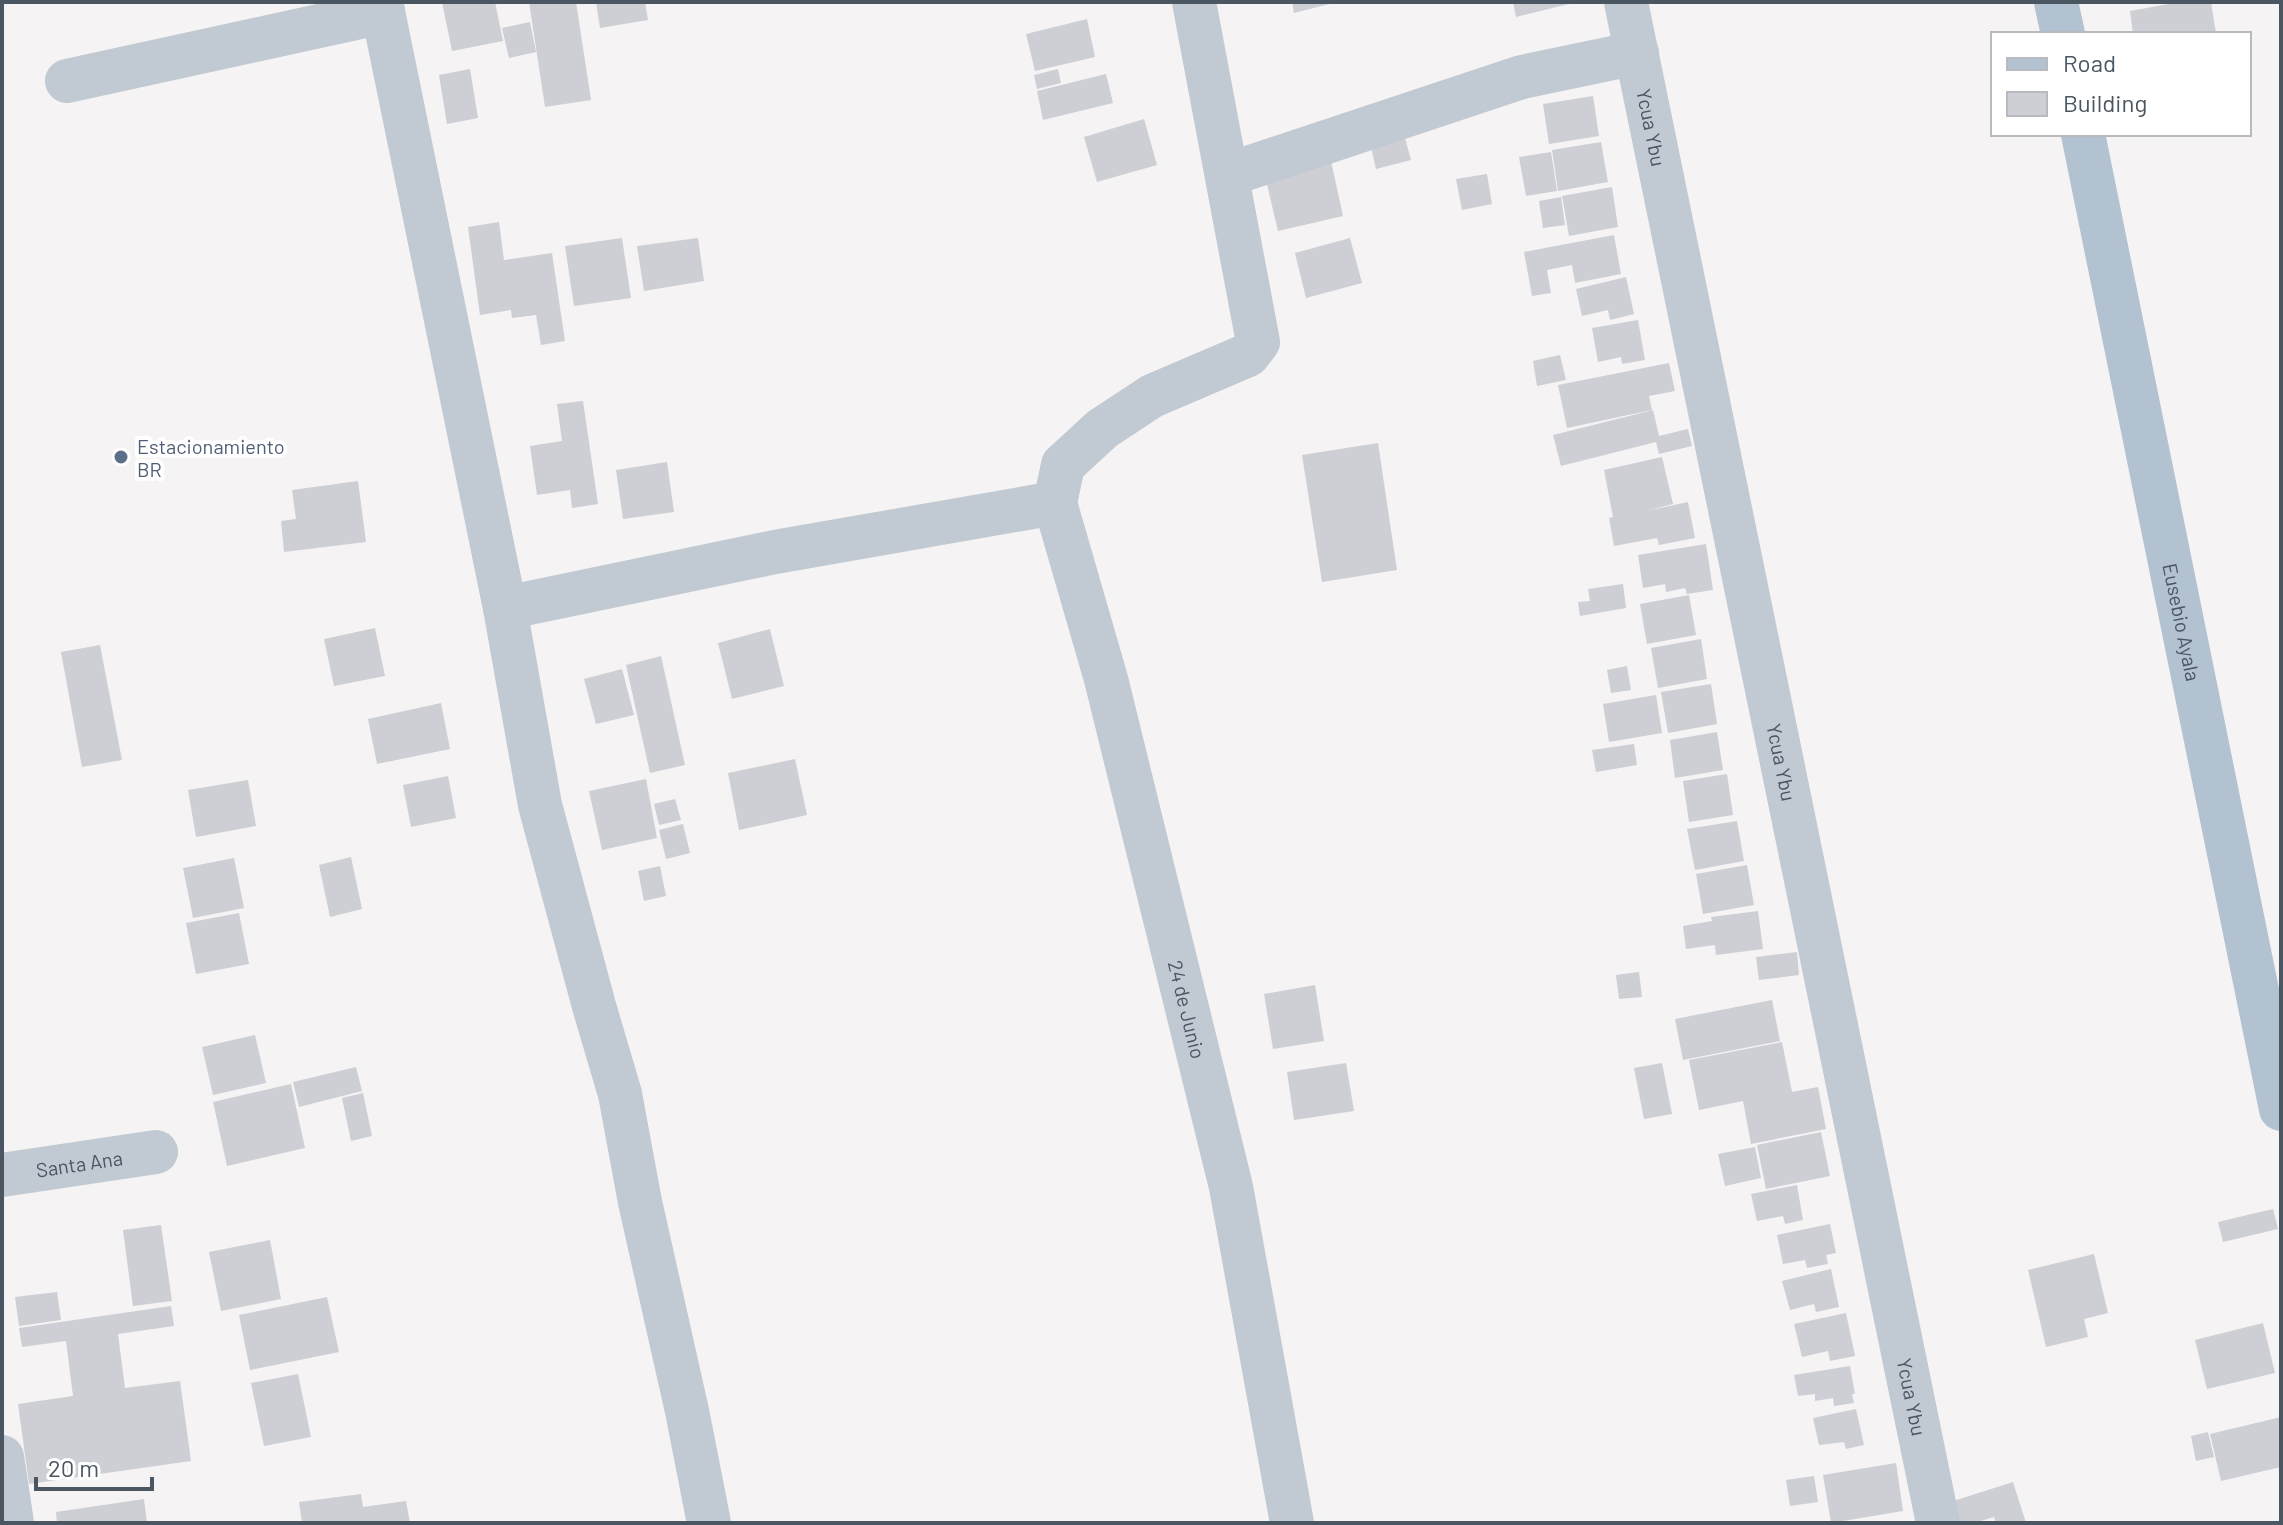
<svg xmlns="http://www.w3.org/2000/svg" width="2283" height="1525" font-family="Barlow,sans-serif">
	<rect width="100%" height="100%" fill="#f5f3f3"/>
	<g fill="#cdcfd5">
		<path d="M 442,2 L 495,2 L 503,41 L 452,51 Z"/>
		<path d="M 529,2 L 576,2 L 591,100 L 545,107 Z"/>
		<path d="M 596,2 L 645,2 L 648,20 L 600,28 Z"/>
		<path d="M 1292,2 L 1333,2 L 1333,3 L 1294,13 Z"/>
		<path d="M 1513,2 L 1573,2 L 1573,3 L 1516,17 Z"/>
		<path d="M 2180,2 L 2211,2 L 2216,34 L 2133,34 L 2130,11 Z"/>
		<path d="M 1087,19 L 1095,57 L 1035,71 L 1026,34 Z"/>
		<path d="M 530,22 L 536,52 L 509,58 L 502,28 Z"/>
		<path d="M 470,69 L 478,118 L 447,124 L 439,75 Z"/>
		<path d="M 1058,69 L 1061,83 L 1037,89 L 1034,75 Z"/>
		<path d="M 1106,74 L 1113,103 L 1043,120 L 1037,91 Z"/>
		<path d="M 1593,96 L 1599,136 L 1549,144 L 1543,104 Z"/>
		<path d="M 1144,119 L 1157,165 L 1097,182 L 1084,137 Z"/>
		<path d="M 1404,134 L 1411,160 L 1376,169 L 1370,143 Z"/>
		<path d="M 1601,142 L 1608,182 L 1558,191 L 1552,150 Z"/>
		<path d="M 1551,152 L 1557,191 L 1526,196 L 1519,157 Z"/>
		<path d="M 1331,161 L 1343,216 L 1278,231 L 1265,176 Z"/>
		<path d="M 1487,174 L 1492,204 L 1462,210 L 1456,179 Z"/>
		<path d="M 1612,187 L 1618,227 L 1569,236 L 1562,196 Z"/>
		<path d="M 1561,197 L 1565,225 L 1543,228 L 1539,201 Z"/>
		<path d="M 499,222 L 504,260 L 552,253 L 565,341 L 541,345 L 536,315 L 512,318 L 511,310 L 480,315 L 468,227 Z"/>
		<path d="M 1614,235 L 1621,274 L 1575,283 L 1572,265 L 1547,270 L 1551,293 L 1532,296 L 1524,252 Z"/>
		<path d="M 622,238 L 631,298 L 574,306 L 565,246 Z"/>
		<path d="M 698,238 L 704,281 L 644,291 L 637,246 Z"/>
		<path d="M 1350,238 L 1362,283 L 1306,298 L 1295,253 Z"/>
		<path d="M 1626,277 L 1634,314 L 1610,320 L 1608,310 L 1582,316 L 1576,289 Z"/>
		<path d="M 1638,320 L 1645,360 L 1622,364 L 1621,357 L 1598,362 L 1592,328 Z"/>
		<path d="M 1560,355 L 1566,380 L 1537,386 L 1533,361 Z"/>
		<path d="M 1669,363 L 1675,391 L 1649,396 L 1652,410 L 1567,428 L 1558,385 Z"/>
		<path d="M 583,401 L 598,504 L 572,508 L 570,490 L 537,495 L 530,446 L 562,441 L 557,404 Z"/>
		<path d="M 1653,410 L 1659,436 L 1688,429 L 1692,446 L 1659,454 L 1656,442 L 1561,466 L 1553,435 Z"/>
		<path d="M 1378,443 L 1397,570 L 1322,582 L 1302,455 Z"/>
		<path d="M 1662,457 L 1673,504 L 1646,511 L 1688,502 L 1695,538 L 1659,545 L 1657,538 L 1614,546 L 1609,518 L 1613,517 L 1604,470 Z"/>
		<path d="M 667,462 L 674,512 L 623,519 L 616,470 Z"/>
		<path d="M 358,481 L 366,542 L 284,552 L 281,521 L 296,519 L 292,490 Z"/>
		<path d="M 1706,544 L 1713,590 L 1687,594 L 1685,588 L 1666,592 L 1665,584 L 1643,588 L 1638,555 Z"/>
		<path d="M 1623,584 L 1626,608 L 1580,616 L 1578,602 L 1590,601 L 1588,589 Z"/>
		<path d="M 1689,595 L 1696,635 L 1647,644 L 1640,604 Z"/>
		<path d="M 375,628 L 385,676 L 334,686 L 324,639 Z"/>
		<path d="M 770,629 L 784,686 L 732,699 L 718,643 Z"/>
		<path d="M 1701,639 L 1707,679 L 1658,688 L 1651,648 Z"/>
		<path d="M 100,645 L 122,760 L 82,767 L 61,652 Z"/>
		<path d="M 661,656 L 685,765 L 650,773 L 626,665 Z"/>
		<path d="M 1627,666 L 1631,690 L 1611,693 L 1607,670 Z"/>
		<path d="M 622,669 L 634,715 L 596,724 L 584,679 Z"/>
		<path d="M 1711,684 L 1717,724 L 1668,733 L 1661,692 Z"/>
		<path d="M 1656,695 L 1662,733 L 1609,742 L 1603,704 Z"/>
		<path d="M 441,703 L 450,749 L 377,764 L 368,719 Z"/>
		<path d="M 1717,732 L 1723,770 L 1675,778 L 1670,740 Z"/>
		<path d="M 1634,744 L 1637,765 L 1596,772 L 1592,750 Z"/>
		<path d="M 795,759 L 807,815 L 739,830 L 728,773 Z"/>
		<path d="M 1727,774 L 1733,815 L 1689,822 L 1683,781 Z"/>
		<path d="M 448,776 L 456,818 L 411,827 L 403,785 Z"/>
		<path d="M 646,779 L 657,838 L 602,850 L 589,791 Z"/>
		<path d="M 248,780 L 256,826 L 196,837 L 188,790 Z"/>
		<path d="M 675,799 L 681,820 L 659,825 L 654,804 Z"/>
		<path d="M 1737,821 L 1744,861 L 1695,870 L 1687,829 Z"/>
		<path d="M 683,824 L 690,853 L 666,859 L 659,830 Z"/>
		<path d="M 351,857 L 362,909 L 330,917 L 319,865 Z"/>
		<path d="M 234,858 L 244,908 L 193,918 L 183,868 Z"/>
		<path d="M 1747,865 L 1754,905 L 1703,914 L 1696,874 Z"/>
		<path d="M 660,866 L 666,896 L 644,901 L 638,871 Z"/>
		<path d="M 1758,911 L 1763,949 L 1716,955 L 1715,945 L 1686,949 L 1683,926 L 1712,921 L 1711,917 Z"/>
		<path d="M 239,913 L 249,964 L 196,974 L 186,923 Z"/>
		<path d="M 1797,952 L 1799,975 L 1759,980 L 1756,957 Z"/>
		<path d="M 1639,972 L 1642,997 L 1619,999 L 1616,975 Z"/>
		<path d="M 1315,985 L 1324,1041 L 1273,1049 L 1264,994 Z"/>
		<path d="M 1772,1000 L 1780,1041 L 1683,1060 L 1675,1019 Z"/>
		<path d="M 255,1035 L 266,1083 L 213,1095 L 202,1047 Z"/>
		<path d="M 1782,1042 L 1792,1092 L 1818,1087 L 1826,1129 L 1751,1144 L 1743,1101 L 1699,1110 L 1689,1060 Z"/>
		<path d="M 1346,1063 L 1354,1111 L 1294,1120 L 1287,1072 Z"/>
		<path d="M 1662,1063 L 1672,1114 L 1644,1119 L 1634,1068 Z"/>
		<path d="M 356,1067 L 362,1091 L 299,1107 L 293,1082 Z"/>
		<path d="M 291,1084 L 305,1148 L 227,1166 L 213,1102 Z"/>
		<path d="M 363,1093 L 372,1136 L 351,1141 L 342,1098 Z"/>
		<path d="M 1821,1132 L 1830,1176 L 1766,1189 L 1757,1145 Z"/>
		<path d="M 1755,1147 L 1761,1178 L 1725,1186 L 1718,1154 Z"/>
		<path d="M 1797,1185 L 1803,1220 L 1785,1224 L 1783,1216 L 1757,1221 L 1751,1194 Z"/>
		<path d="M 2273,1209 L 2278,1229 L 2223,1242 L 2218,1222 Z"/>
		<path d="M 1830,1224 L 1836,1253 L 1826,1255 L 1828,1264 L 1807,1268 L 1805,1260 L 1783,1264 L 1777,1235 Z"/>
		<path d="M 161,1225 L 172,1301 L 133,1306 L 123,1230 Z"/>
		<path d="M 270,1240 L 281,1299 L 221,1311 L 209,1252 Z"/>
		<path d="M 2094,1254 L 2108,1313 L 2084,1319 L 2088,1337 L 2046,1347 L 2028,1270 Z"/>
		<path d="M 1831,1269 L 1839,1307 L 1816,1312 L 1814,1304 L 1790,1310 L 1782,1281 Z"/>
		<path d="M 57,1292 L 61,1320 L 19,1326 L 15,1297 Z"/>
		<path d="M 327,1297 L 339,1352 L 250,1370 L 239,1315 Z"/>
		<path d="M 171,1306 L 174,1326 L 118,1334 L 125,1388 L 180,1381 L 191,1461 L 29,1484 L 18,1404 L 73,1396 L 66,1341 L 22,1347 L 19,1328 Z"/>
		<path d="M 1846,1313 L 1855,1356 L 1830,1361 L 1828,1351 L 1802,1357 L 1794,1324 Z"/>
		<path d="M 2263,1323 L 2275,1373 L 2207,1389 L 2195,1340 Z"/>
		<path d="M 1850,1366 L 1855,1394 L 1852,1394 L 1854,1403 L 1834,1406 L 1833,1398 L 1815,1401 L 1815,1394 L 1798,1396 L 1794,1375 Z"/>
		<path d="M 298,1374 L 311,1437 L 264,1446 L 251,1383 Z"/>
		<path d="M 1856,1409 L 1864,1445 L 1846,1449 L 1844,1442 L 1819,1445 L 1813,1418 Z"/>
		<path d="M 2281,1417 L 2281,1467 L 2221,1481 L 2210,1434 Z"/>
		<path d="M 2208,1432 L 2214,1457 L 2196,1461 L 2191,1436 Z"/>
		<path d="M 1896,1463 L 1903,1511 L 1831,1523 L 1823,1475 Z"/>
		<path d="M 1814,1476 L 1818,1502 L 1790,1506 L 1786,1480 Z"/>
		<path d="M 2013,1482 L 2026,1523 L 1996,1523 L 1994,1517 L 1974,1523 L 1954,1523 L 1947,1503 Z"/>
		<path d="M 361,1494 L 363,1507 L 406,1501 L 410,1523 L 302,1523 L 299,1502 Z"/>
		<path d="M 144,1499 L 147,1523 L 57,1523 L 56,1512 Z"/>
	</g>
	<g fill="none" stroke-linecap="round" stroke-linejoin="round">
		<g stroke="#c1cad2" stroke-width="44">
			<path d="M 381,2 L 505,608 L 540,805 L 594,1006 L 620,1094 L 640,1202 L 687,1411 L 709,1523"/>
			<path id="s1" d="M 1194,2 L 1258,342 L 1248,355 L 1152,396 L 1102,429 L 1063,465 L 1055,503 L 1106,679 L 1231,1187 L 1292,1523"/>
			<path id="s2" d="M 1626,2 L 1938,1523"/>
			<path d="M 67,81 L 383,12"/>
			<path d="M 1227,175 L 1522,77 L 1637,53"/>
			<path d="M 505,608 L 775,552 L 1055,503"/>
			<path id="s3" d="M 2,1175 L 156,1152"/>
			<path d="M 2,1457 L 12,1523"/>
		</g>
		<g stroke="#b3c2d1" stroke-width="44">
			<path d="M 2056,2 L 2063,34"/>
			<path id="s4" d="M 2083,134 L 2281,1109"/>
		</g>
	</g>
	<circle fill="#5c6f8a" stroke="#fff" stroke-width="3" cx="121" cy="457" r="8"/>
	<g text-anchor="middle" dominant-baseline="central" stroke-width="8" stroke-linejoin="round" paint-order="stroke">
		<g font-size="20" fill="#4a5661" stroke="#fff">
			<text stroke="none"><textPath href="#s2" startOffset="128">Ycua Ybu</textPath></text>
			<text stroke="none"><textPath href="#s4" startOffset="498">Eusebio Ayala</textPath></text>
			<text stroke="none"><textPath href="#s2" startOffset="776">Ycua Ybu</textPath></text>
			<text stroke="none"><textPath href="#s1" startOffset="1142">24 de Junio</textPath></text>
			<text stroke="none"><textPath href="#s3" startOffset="78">Santa Ana</textPath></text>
			<text stroke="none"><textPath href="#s2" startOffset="1424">Ycua Ybu</textPath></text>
		</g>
		<g font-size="20" fill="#4e5e75" stroke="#fff" text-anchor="start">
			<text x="137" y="446">Estacionamiento<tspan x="137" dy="23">BR</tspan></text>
		</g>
	</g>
	<rect width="2283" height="1525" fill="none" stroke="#4a5661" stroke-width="8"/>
	<rect x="1991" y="32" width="260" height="104" fill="#ffffff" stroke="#b7bbc0" stroke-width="2"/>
	<rect x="2007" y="58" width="40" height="12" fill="#b3c2d1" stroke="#b7bbc0" stroke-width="2"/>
	<text x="2063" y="72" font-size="24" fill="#4a5661">Road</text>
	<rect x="2007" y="92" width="40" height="24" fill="#cdcfd5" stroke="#b7bbc0" stroke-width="2"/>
	<text x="2063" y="112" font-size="24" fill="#4a5661">Building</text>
	<path d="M36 1477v12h116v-12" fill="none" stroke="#4a5661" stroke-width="4"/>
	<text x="48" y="1477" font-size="24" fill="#4a5661" stroke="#ffffff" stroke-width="6" paint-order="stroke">20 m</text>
</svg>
